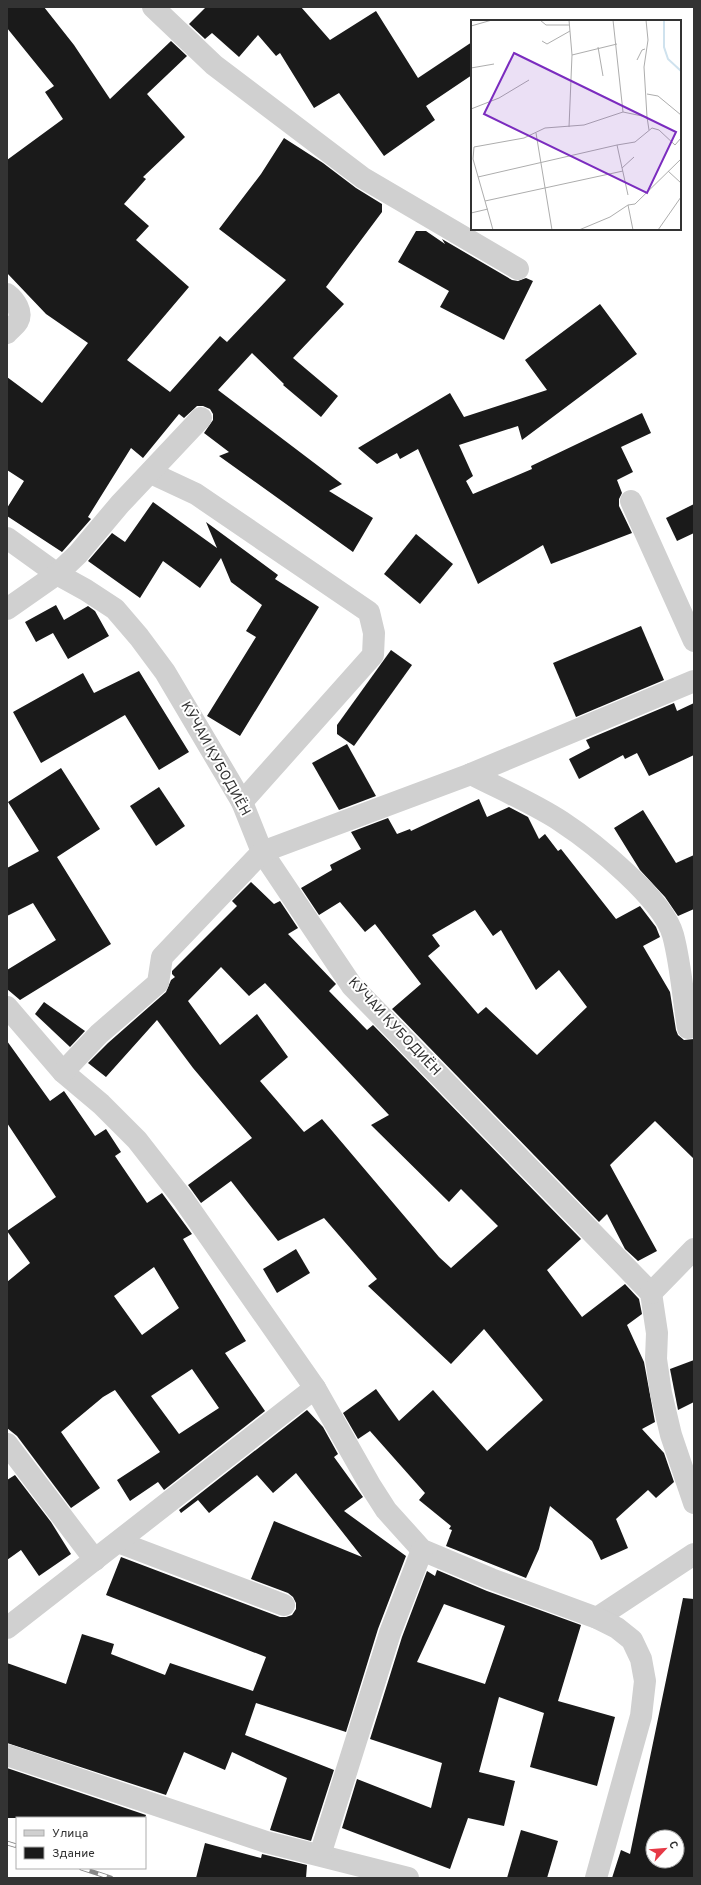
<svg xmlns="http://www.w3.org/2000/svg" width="701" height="1885" font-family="Overpass,sans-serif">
	<rect width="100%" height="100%" fill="#fff"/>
	<g fill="#1a1a1a" fill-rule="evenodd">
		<path d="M 7,7 L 44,7 L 74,45 L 110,99 L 171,41 L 187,56 L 147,94 L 185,137 L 143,177 L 146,179 L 124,204 L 149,226 L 136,240 L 189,287 L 127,360 L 170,392 L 220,336 L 227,342 L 286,280 L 219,229 L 261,174 L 284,138 L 323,163 L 356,188 L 382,204 L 382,212 L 326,287 L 344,304 L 293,358 L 338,396 L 321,417 L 283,385 L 284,384 L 252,353 L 218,390 L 342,484 L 329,491 L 373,518 L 353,552 L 219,456 L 229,452 L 204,433 L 213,420 L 213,414 L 210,409 L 203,406 L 197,406 L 184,418 L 179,414 L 143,458 L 131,448 L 88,517 L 91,519 L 62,552 L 7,516 L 7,508 L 24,481 L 7,470 L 7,377 L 42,403 L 88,343 L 46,314 L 7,273 L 7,160 L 63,119 L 45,92 L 54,86 L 7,28 Z"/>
		<path d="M 206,7 L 301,7 L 330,40 L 376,11 L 418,78 L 472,42 L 472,75 L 426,106 L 435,120 L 384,156 L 339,93 L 314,108 L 280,53 L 276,56 L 258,35 L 239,57 L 212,33 L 205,39 L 189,24 Z"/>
		<path d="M 416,231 L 426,231 L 445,244 L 442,239 L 512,280 L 518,281 L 526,278 L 533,281 L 504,340 L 440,307 L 449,291 L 398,262 Z"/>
		<path d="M 600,304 L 637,354 L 522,440 L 518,426 L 459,445 L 473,476 L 466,481 L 473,494 L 532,469 L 531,466 L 642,413 L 651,433 L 621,447 L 633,472 L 617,480 L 622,493 L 619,499 L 619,506 L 632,533 L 551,564 L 543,545 L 478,584 L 418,449 L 400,459 L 397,453 L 377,464 L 358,448 L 450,393 L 464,417 L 547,390 L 525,360 Z"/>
		<path d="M 153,502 L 217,548 L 206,522 L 278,575 L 275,579 L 319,607 L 240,736 L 207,716 L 256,637 L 246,631 L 262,605 L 231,582 L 221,558 L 200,588 L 163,561 L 140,598 L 88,561 L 112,533 L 125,542 Z"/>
		<path d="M 694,504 L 694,533 L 677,541 L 666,518 Z"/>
		<path d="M 416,534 L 453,564 L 420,604 L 384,574 Z"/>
		<path d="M 56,605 L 64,620 L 88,606 L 95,611 L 109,636 L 68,659 L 53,633 L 36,642 L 25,622 Z"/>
		<path d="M 641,626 L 664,680 L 576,717 L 553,663 Z"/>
		<path d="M 391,650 L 412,665 L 354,746 L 337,734 L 337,725 Z"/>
		<path d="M 139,671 L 189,752 L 159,770 L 125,715 L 41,763 L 13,712 L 83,673 L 94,693 Z"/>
		<path d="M 674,703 L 677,711 L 694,703 L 694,755 L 649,776 L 637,753 L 625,759 L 623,755 L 579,779 L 569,759 L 590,748 L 586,740 Z"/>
		<path d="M 347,744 L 376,796 L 339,810 L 312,763 Z"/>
		<path d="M 61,768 L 100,829 L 57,857 L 111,944 L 20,1000 L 7,989 L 7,970 L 56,940 L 33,903 L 7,916 L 7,868 L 39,851 L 8,802 Z"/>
		<path d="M 159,787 L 185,826 L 156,846 L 130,806 Z"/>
		<path d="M 479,799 L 487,817 L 509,807 L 528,817 L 539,839 L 545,834 L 558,851 L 561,849 L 616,919 L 640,906 L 656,927 L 660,937 L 643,946 L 670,992 L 676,1030 L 678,1035 L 684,1040 L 694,1039 L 694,1159 L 655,1121 L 610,1165 L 657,1251 L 638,1261 L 625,1249 L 607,1214 L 599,1222 L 392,1009 L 421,984 L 375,924 L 365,932 L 340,902 L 319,915 L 301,888 L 332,870 L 330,865 L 361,849 L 351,832 L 388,818 L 397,834 L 410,829 L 411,831 ZM 475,910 L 493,936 L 501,930 L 536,990 L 559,970 L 587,1007 L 537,1055 L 486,1007 L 478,1014 L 428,956 L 440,946 L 432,935 Z"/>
		<path d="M 643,810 L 676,863 L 694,855 L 694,909 L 678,916 L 665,897 L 640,870 L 614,828 Z"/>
		<path d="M 251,882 L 274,904 L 280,901 L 298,928 L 288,934 L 336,984 L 329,991 L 367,1030 L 373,1025 L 581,1239 L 547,1270 L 582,1317 L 625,1284 L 639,1299 L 642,1314 L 627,1325 L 644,1362 L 655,1422 L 642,1429 L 664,1453 L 674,1482 L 656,1498 L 648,1490 L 616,1519 L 628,1548 L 601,1560 L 592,1541 L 550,1506 L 539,1549 L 526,1578 L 446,1546 L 452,1530 L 449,1529 L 451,1526 L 419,1500 L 425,1493 L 370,1431 L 358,1439 L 343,1413 L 376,1389 L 399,1421 L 433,1390 L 487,1451 L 543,1400 L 484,1329 L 451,1364 L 368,1286 L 377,1279 L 324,1218 L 278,1241 L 231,1181 L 201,1203 L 188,1185 L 252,1138 L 193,1068 L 157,1020 L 106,1077 L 88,1063 L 108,1043 L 166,992 L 171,980 L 175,977 L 172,974 L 172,971 L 237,906 L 232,901 ZM 221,967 L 249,996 L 265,983 L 389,1115 L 371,1125 L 449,1202 L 461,1189 L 498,1226 L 451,1268 L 439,1257 L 322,1119 L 304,1132 L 260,1081 L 288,1057 L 257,1014 L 220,1045 L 188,1001 Z"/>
		<path d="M 44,1002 L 85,1031 L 70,1047 L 35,1014 Z"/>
		<path d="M 7,1041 L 50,1101 L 64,1091 L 95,1136 L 106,1129 L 121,1152 L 115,1156 L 147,1203 L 162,1193 L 192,1234 L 183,1239 L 246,1341 L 225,1353 L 265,1411 L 164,1490 L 158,1482 L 130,1501 L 117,1480 L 160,1452 L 115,1390 L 103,1397 L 61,1432 L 100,1488 L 71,1508 L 17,1436 L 7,1428 L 7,1282 L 30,1263 L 7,1231 L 56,1197 L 7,1123 ZM 154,1267 L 179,1308 L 142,1335 L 114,1296 ZM 192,1369 L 219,1408 L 179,1434 L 151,1396 Z"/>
		<path d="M 296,1249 L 310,1273 L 277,1293 L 263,1269 Z"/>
		<path d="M 694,1360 L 694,1402 L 678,1410 L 670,1369 Z"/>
		<path d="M 307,1410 L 323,1427 L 338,1454 L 334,1457 L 363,1497 L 344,1511 L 406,1556 L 378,1629 L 346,1732 L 256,1703 L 245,1735 L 334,1770 L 311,1841 L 270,1830 L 287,1778 L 232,1752 L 225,1770 L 184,1752 L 166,1795 L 7,1743 L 7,1663 L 66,1684 L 82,1634 L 114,1644 L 111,1654 L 165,1675 L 170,1663 L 253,1691 L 266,1657 L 106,1595 L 121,1557 L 280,1617 L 286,1617 L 292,1615 L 296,1609 L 296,1603 L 293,1597 L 288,1593 L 251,1579 L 274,1521 L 362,1557 L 296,1473 L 273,1493 L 257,1475 L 209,1513 L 198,1500 L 181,1513 L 179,1510 Z"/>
		<path d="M 15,1475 L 51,1522 L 71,1554 L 39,1576 L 21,1550 L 7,1560 L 7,1480 Z"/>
		<path d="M 437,1570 L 487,1591 L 581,1625 L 558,1701 L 615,1717 L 597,1786 L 530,1767 L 544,1713 L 499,1697 L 479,1772 L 515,1781 L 504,1826 L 468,1818 L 450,1869 L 342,1828 L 357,1779 L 431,1808 L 442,1763 L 370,1739 L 402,1637 L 427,1571 L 435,1576 ZM 444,1604 L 505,1626 L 485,1684 L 417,1662 Z"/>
		<path d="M 683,1598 L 694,1599 L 694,1878 L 612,1878 L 621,1850 L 630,1854 ZM 653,1837 L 677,1837 L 677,1861 L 653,1861 Z"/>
		<path d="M 7,1768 L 146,1815 L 145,1818 L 7,1818 Z"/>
		<path d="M 521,1830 L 558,1841 L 547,1878 L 507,1878 Z"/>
		<path d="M 205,1843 L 261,1858 L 262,1854 L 307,1865 L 306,1878 L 196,1878 Z"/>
	</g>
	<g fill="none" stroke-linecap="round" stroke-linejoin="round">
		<g stroke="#d0d0d0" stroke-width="22">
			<path d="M 153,7 L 214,65 L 363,178 L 518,269"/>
			<path d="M 7,294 C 15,300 23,312 18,321 C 16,325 10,329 7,333"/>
			<path d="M 151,473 L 196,494 L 369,612 L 374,633 L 373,655 L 242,802"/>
			<path d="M 631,501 L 694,641"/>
			<path d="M 7,538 L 57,574 L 86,590 L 115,609 L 139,637 L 165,672 L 242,802 L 262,852 L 352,986 L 651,1293 L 657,1333 L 656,1359 L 661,1393 L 671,1435 L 694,1503"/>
			<path d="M 7,609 L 57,574 L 78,554 L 120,504 L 201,418"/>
			<path d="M 471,774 C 500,789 535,804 562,822 C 594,843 663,899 673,935 C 681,965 683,998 688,1028"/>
			<path d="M 7,1007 L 63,1072 L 101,1104 L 137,1140 L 183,1199 L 315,1388"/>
			<path d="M 63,1072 L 99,1034 L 158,983 L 162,957 L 262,852 L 471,774 L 694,681"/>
			<path d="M 651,1293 L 694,1249"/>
			<path d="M 7,1444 L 95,1560"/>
			<path d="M 118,1542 L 284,1605"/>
			<path d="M 597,1618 L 694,1554"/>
			<path d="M 7,1628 L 315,1388 L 370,1485 L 386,1510 L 422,1550 L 491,1579 L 597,1618 L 617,1628 L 632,1640 L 641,1659 L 645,1681 L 641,1716 L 596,1878"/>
			<path d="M 7,1755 L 266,1842 L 408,1878"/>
			<path d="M 320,1855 L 390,1633 L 422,1550"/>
		</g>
		<g stroke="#888" stroke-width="4.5">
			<g id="rail">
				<path d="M 7,1843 L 17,1846"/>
				<path d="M 81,1868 L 111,1878"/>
			</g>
		</g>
		<use href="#rail" stroke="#fff" stroke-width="3" stroke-dasharray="9" stroke-linecap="butt"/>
	</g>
	<g text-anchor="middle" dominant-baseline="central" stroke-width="4" stroke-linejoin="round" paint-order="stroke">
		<g font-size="14" fill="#333" stroke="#fff">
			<text transform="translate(215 759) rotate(61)">КӮЧАИ ҚУБОДИЁН</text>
			<text transform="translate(394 1027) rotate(47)">КӮЧАИ ҚУБОДИЁН</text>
		</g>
	</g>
	<g transform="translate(471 20)">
		<rect width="210" height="210" fill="#fff"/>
		<path fill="none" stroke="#cfe2ee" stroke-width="2" d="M 193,0 L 193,27 L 197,39 L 210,51"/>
		<path fill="none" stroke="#adadad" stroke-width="1" d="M 69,0 L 75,5 L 98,5M 98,0 L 101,35 L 98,107M 142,0 L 152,92M 175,0 L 177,20 L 173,47 L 176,97M 0,6 L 21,0M 71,21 L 76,24 L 99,11M 127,27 L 132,56M 101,35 L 146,24M 166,40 L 171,30 L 174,29M 0,48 L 23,44M 176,74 L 187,76 L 210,95M 0,89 L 28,78 L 58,60M 65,113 L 81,210M 151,148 L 163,137M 197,151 L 210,163M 7,157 L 146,125M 157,175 L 146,125 L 164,122 L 181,108 L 188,110 L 204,125 L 210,118M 14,181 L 2,139 L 3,127 L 53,118 L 74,108 L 113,105 L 152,92 L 176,97 L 178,110M 157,185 L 164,184 L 210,139M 157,185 L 162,210M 0,193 L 17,189M 22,210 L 14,181 L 152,151M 108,210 L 139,197 L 157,185M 187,210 L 210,177"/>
		<path fill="#7b2cbf" fill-opacity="0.15" stroke="#7b2cbf" stroke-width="2" d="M 43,33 L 205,112 L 176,173 L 13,94 Z"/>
		<rect width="210" height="210" fill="none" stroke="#333" stroke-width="2"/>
	</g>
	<rect width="701" height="1885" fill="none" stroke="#333333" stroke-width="16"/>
	<rect x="16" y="1817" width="130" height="52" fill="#ffffff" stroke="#adadad"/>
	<rect x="24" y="1830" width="20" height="6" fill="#d0d0d0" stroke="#adadad"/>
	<text x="52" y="1837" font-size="12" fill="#333333">Улица</text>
	<rect x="24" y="1847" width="20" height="12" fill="#1a1a1a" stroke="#adadad"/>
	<text x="52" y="1857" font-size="12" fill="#333333">Здание</text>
	<g transform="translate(665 1849) rotate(64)"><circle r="19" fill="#ffffff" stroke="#adadad"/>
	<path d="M0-3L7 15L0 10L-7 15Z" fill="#e63946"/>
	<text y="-6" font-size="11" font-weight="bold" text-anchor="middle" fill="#333333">С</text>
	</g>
</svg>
